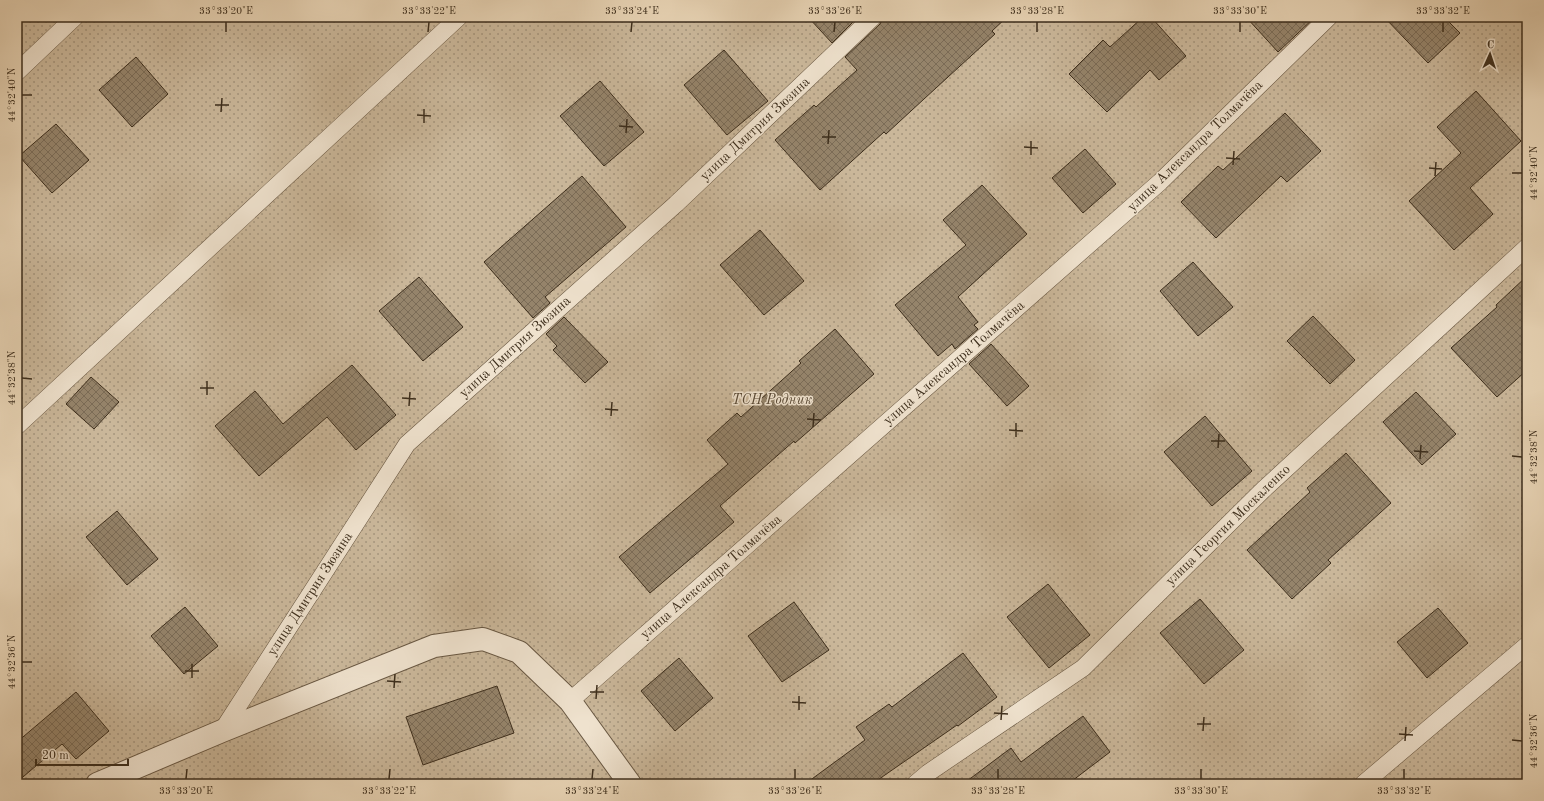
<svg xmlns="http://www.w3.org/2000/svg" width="1544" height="801" font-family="'Old Standard TT',serif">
	<defs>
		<pattern id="garden-dots" width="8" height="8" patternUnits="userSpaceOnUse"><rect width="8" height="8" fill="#cab79a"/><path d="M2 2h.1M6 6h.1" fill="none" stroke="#a5957d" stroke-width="1.8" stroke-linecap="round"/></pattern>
		<pattern id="building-cross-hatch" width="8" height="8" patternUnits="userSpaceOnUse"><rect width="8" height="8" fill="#95846b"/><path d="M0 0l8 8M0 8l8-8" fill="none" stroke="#7b6c57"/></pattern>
	</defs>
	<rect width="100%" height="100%" fill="#e7d3b4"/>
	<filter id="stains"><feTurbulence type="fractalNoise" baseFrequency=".005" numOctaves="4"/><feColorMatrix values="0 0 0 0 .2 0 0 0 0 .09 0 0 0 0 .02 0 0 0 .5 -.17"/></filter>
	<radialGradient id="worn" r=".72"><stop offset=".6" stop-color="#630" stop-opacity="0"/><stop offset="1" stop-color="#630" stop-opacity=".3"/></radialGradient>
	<rect fill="url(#garden-dots)" stroke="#84725b" x="17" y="17" width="1510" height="767"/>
	<g fill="url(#building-cross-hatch)" stroke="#3d2e1c">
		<path d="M 808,17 L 858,17 L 832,43 Z"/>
		<path d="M 883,17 L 1007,17 L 992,31 L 995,34 L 924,99 L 886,134 L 884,132 L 820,190 L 775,140 L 814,105 L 816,107 L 857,70 L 845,57 L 880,24 Z"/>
		<path d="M 1143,17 L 1151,17 L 1186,56 L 1159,80 L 1150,70 L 1107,112 L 1069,74 L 1103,40 L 1110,47 Z"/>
		<path d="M 1246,17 L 1315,17 L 1278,52 Z"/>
		<path d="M 1384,17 L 1444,17 L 1460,33 L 1428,63 Z"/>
		<path d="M 724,50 L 768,101 L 727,135 L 684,85 Z"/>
		<path d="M 136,57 L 168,94 L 132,127 L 99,90 Z"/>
		<path d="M 600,81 L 644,132 L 604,166 L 560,116 Z"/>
		<path d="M 1476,91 L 1521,141 L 1470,188 L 1493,214 L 1454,250 L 1409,201 L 1461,153 L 1437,127 Z"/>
		<path d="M 1285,113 L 1321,151 L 1287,182 L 1281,176 L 1216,238 L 1181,202 L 1218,166 L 1223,170 Z"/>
		<path d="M 56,124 L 89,160 L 52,193 L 19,156 Z"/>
		<path d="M 1085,149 L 1116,184 L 1083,213 L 1052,178 Z"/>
		<path d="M 582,176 L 626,227 L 545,297 L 550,303 L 533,318 L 484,262 Z"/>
		<path d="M 982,185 L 1027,234 L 958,297 L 978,322 L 974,325 L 978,329 L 955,349 L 952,344 L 938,356 L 895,305 L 966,245 L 943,220 Z"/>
		<path d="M 760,230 L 804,281 L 764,315 L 720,265 Z"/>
		<path d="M 1193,262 L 1233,307 L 1198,336 L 1160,291 Z"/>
		<path d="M 1527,276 L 1527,370 L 1497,397 L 1451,348 L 1497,307 L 1496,305 Z"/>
		<path d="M 419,277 L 463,327 L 423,361 L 379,311 Z"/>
		<path d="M 1313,316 L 1355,360 L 1330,384 L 1287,341 Z"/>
		<path d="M 564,317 L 608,362 L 585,383 L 553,350 L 557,346 L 546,334 Z"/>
		<path d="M 835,329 L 874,374 L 795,443 L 794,441 L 720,506 L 734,522 L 650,593 L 619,557 L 728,464 L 707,440 L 737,413 L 741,417 L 801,363 L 799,361 Z"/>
		<path d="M 991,344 L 1029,386 L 1007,406 L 969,364 Z"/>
		<path d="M 352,365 L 396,415 L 356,450 L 327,417 L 259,476 L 215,426 L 255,391 L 283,424 Z"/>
		<path d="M 91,377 L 119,402 L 94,429 L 66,404 Z"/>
		<path d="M 1416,392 L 1456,434 L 1422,465 L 1383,422 Z"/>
		<path d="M 1205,416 L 1252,471 L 1212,506 L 1164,452 Z"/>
		<path d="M 1346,453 L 1391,503 L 1328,560 L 1331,563 L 1292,599 L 1247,550 L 1310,492 L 1307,488 Z"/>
		<path d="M 117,511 L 158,559 L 127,585 L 86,537 Z"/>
		<path d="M 1048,584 L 1090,635 L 1049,668 L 1007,617 Z"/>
		<path d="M 1200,599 L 1244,650 L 1204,684 L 1160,633 Z"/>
		<path d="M 794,602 L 829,650 L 782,682 L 748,636 Z"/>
		<path d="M 185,607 L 218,646 L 184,674 L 151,636 Z"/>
		<path d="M 1438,608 L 1468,643 L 1427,678 L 1397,642 Z"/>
		<path d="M 963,653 L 997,697 L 958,726 L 957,725 L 872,784 L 805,784 L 865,740 L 856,727 L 889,704 L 892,707 Z"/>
		<path d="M 679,658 L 713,698 L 675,731 L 641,691 Z"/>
		<path d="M 497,686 L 514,733 L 423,765 L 406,717 Z"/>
		<path d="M 76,692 L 109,731 L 76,759 L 62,744 L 17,782 L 17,742 Z"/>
		<path d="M 1083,716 L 1110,752 L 1068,784 L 963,784 L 1011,748 L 1021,762 Z"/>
	</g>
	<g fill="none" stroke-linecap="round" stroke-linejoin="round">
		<g stroke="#685742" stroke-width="18">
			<g id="lane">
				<path d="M 17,72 L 75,17"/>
				<path d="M 17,426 L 459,17"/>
				<path d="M 570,701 L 1160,182 L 1329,17"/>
				<path d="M 222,731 L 407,444 L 676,204 L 873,17"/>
				<path d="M 915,784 L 928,773 L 1083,668 L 1263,490 L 1527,247"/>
				<path d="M 1363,784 L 1527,645"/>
			</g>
		</g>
		<g stroke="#685742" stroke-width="24">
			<path id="street" d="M 97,784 L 222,731 L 434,646 L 483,639 L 519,652 L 570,701 L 630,784"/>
		</g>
		<use href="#lane" stroke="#efe2ce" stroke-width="17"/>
		<use href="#street" stroke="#efe2ce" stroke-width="22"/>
	</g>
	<path fill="none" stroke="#3d2e1c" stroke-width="1.5" d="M 226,32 L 226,22M 428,32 L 429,22M 631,32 L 632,22M 834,32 L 835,22M 1037,32 L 1037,22M 1240,32 L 1240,22M 1443,32 L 1443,22M 22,95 L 32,95M 215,105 L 229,105M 221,112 L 222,98M 417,115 L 431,116M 424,123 L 424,109M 619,126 L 633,127M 626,133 L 627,119M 822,137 L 836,137M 828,144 L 829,130M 1024,147 L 1038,148M 1031,155 L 1031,141M 1226,158 L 1240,159M 1233,165 L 1234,151M 1429,168 L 1442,169M 1512,173 L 1522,173M 1435,176 L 1436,162M 22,378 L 32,379M 200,388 L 214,388M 207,395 L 207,381M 402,398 L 416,399M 409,406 L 410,392M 605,409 L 618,410M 611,416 L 612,402M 807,419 L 821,420M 813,427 L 814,413M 1009,430 L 1023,431M 1016,437 L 1016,423M 1211,441 L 1225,441M 1218,448 L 1219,434M 1414,451 L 1428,452M 1512,456 L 1522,457M 1420,459 L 1421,445M 22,662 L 32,662M 185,671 L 199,671M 192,678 L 192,664M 387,681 L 401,682M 394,688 L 395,674M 590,692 L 604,692M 596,699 L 597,685M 792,702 L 806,703M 799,710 L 799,696M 994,713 L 1008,714M 1001,720 L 1002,706M 1197,724 L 1211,724M 1203,731 L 1204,717M 1399,734 L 1413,735M 1512,740 L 1522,741M 1405,741 L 1406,727M 186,779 L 187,769M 389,779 L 390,769M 592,779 L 593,769M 795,779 L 795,769M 998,779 L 998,769M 1201,779 L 1201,769M 1404,779 L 1404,769"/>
	<g text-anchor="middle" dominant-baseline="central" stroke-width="3" stroke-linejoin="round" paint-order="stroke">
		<g font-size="14" fill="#3d2e1c" stroke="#efe2ce">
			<text transform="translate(755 129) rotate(-43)">улица Дмитрия Зюзина</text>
			<text transform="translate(1195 146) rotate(-44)">улица Александра Толмачёва</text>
			<text transform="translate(515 347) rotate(-42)">улица Дмитрия Зюзина</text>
			<text transform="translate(954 363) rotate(-41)">улица Александра Толмачёва</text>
			<text transform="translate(1228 525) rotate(-44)">улица Георгия Москаленко</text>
			<text transform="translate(711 577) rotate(-41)">улица Александра Толмачёва</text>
			<text transform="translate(310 594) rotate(-57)">улица Дмитрия Зюзина</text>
		</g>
		<g font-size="14" font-style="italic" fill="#594935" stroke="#efe2ce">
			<text x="772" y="400">ТСН Родник</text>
		</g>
	</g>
	<rect width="1544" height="801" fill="none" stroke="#e7d3b4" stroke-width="44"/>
	<g transform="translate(1490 54) rotate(3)" stroke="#efe2ce" stroke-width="3" paint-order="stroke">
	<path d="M0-3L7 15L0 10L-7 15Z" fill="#3d2e1c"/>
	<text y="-6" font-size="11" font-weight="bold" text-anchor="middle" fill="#3d2e1c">С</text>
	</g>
	<path d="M36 759v6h92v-6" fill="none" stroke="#3d2e1c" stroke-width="2"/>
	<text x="42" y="759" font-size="12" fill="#3d2e1c" stroke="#efe2ce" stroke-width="3" paint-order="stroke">20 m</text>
	<rect x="22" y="22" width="1500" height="757" fill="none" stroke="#3d2e1c" stroke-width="1.5"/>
	<g font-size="10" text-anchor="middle" fill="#3d2e1c">
		<text x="226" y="14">33°33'20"E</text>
		<text x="429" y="14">33°33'22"E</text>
		<text x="632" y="14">33°33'24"E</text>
		<text x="835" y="14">33°33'26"E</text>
		<text x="1037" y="14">33°33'28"E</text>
		<text x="1240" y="14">33°33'30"E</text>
		<text x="1443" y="14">33°33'32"E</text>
		<text transform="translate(11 95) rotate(-90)" y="4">44°32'40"N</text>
		<text transform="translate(1533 173) rotate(-90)" y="4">44°32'40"N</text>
		<text transform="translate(11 378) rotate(-90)" y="4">44°32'38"N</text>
		<text transform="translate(1533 457) rotate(-90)" y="4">44°32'38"N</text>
		<text transform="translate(11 662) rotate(-90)" y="4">44°32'36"N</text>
		<text transform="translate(1533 741) rotate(-90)" y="4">44°32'36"N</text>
		<text x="186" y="794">33°33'20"E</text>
		<text x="389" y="794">33°33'22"E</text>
		<text x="592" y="794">33°33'24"E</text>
		<text x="795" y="794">33°33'26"E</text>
		<text x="998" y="794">33°33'28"E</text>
		<text x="1201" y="794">33°33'30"E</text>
		<text x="1404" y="794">33°33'32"E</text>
	</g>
	<rect width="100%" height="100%" filter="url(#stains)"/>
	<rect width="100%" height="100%" fill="url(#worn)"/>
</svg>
